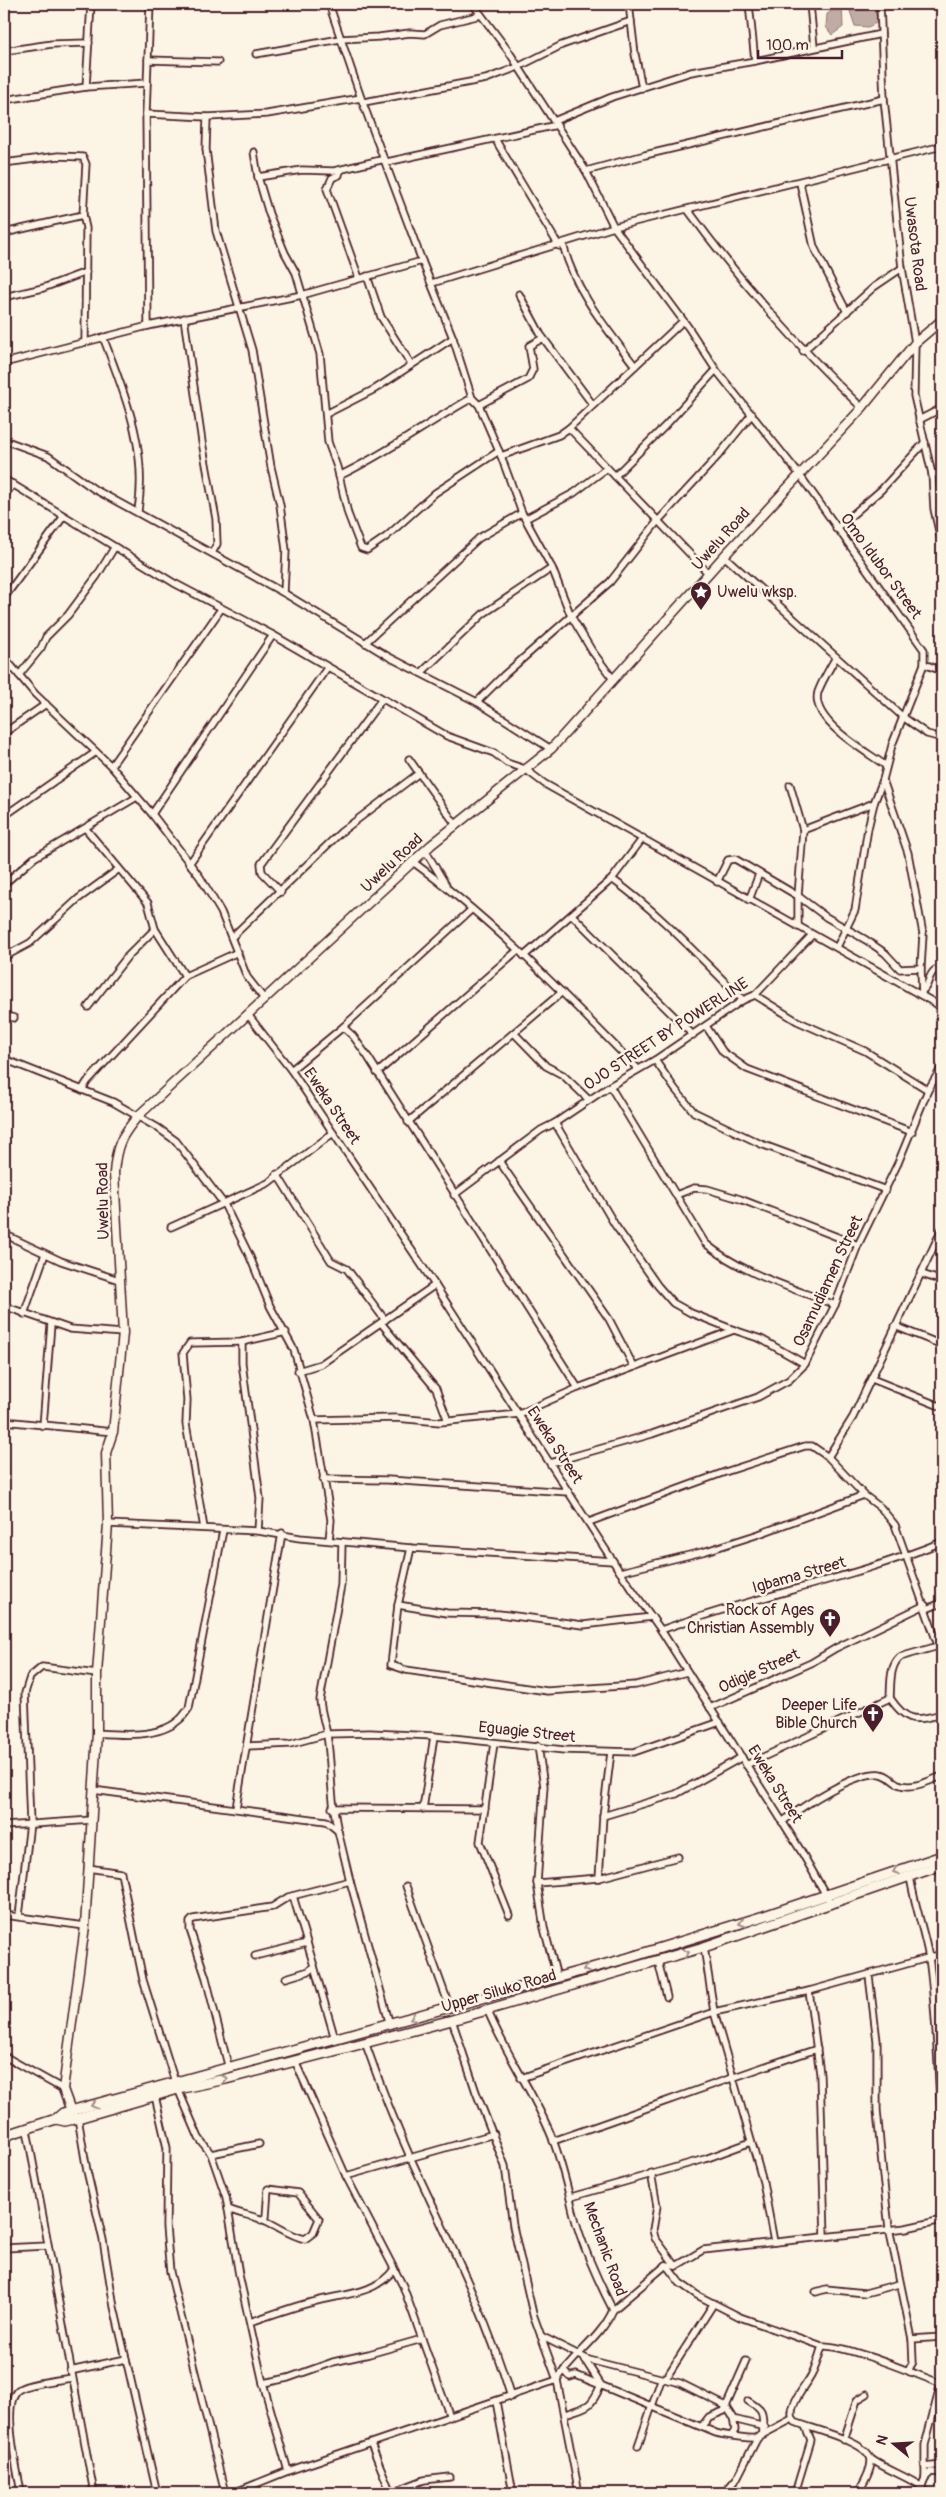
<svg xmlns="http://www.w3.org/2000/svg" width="946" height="2497" font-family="Pangolin,sans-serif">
	<rect width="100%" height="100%" fill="#fcf5e5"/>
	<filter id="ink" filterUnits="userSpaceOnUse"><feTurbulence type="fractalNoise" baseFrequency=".02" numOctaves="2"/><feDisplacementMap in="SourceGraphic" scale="10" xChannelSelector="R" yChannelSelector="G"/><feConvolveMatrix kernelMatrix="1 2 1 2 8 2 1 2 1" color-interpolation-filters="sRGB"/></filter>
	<g filter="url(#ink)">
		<path fill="#c0aca5" stroke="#917474" d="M 826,4 L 873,4 L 878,22 L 868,27 L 855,26 L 848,5 L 842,4 L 843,27 L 832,35 L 826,27 L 827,14 L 833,10 Z"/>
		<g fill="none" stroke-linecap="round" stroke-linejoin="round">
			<g stroke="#4a1f2b" stroke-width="9">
				<g id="minor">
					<path d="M 329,4 L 361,98 L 422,261"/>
					<path d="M 473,4 L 509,52 L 586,171 L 614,227 L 688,327 L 716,370 L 799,474 L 924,650 L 924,664 L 892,745 L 883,780 L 908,853 L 923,934 L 921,968 L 922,995"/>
					<path d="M 629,4 L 635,54 L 642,88"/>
					<path d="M 749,4 L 755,61"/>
					<path d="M 810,4 L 814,47"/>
					<path d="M 880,4 L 884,99 L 902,268 L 915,343 L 914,396 L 932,474 L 934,509 L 942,545"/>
					<path d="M 4,51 L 52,44 L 89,43"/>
					<path d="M 256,54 L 340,39 L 379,37 L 410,33 L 425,34 L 440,25 L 481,15"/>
					<path d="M 148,60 L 218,62"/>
					<path d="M 86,87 L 91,4"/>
					<path d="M 4,100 L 86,87 L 147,83"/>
					<path d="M 364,102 L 486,79 L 518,67 L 562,45 L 631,21"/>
					<path d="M 146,114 L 207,117 L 267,114 L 361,98"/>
					<path d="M 207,117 L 206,149 L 216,231 L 252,350 L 271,467 L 280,505 L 286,550 L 284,593"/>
					<path d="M 554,121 L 612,97 L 691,72 L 755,61 L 881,34"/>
					<path d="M 495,139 L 559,246"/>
					<path d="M 254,152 L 258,177 L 269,214 L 285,253 L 296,273 L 320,354 L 328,442 L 337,467 L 348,514 L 361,548 L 367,550 L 386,537 L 435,493 L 499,451"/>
					<path d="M 387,162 L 557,125"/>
					<path d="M 4,163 L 58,156 L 83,157 L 86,164 L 83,215"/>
					<path d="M 340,170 L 339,175 L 332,178 L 327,189 L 359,278"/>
					<path d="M 586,171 L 645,155 L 884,99"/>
					<path d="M 258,177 L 302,170 L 334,171 L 385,159"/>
					<path d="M 800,183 L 814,247 L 847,312"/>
					<path d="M 688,210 C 743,285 796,344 862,408"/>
					<path d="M 4,233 L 83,215 L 86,228 L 85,342"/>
					<path d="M 563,244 C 574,290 607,329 635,366"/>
					<path d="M 367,276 L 381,317 L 411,364"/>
					<path d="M 432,283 L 614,227 L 942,146"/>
					<path d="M 519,294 L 541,335 L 593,405"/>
					<path d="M 4,297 L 43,288 L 86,272"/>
					<path d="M 184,318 L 202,442 L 216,519 L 217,544 L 212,553"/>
					<path d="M 148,326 L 146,114 L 150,4"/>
					<path d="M 103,337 C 125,395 148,448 138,511"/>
					<path d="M 803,351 L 874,287 L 902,268"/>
					<path d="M 4,363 L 148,326 L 302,295 L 422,261 L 453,338 L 472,398 L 479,405 L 501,456 L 522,513 L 552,568 L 571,616 L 592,651 L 613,679"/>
					<path d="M 479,405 L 528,379 L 533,369 L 529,346 L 543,338"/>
					<path d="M 326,414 L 375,389 L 453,338"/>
					<path d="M 919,420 L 942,408"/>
					<path d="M 569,428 L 709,574"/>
					<path d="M 4,440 L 48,456 L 94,489 L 284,593 L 389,657 L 477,702 L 551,749"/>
					<path d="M 501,456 L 559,435 L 569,428 L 683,321"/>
					<path d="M 932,474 L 942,473"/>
					<path d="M 339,476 C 386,454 427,423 472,398"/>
					<path d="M 615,476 L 665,426 L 716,370"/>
					<path d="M 4,479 L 174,583 L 273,635 L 447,736 L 494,753 L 507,763 L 525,769 L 545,784 L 942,1007"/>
					<path d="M 4,496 L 13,484"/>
					<path d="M 525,519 L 574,493 L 607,468"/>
					<path d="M 836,529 L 881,490 L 925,442"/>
					<path d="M 724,556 L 903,717 L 927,734 L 942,738"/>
					<path d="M 4,598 L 64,516"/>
					<path d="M 365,643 L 479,538 L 522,513"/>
					<path d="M 4,657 L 35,694 L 111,766 L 152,814 L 200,877 L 221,912 L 247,977 L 265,1000"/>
					<path d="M 836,657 C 830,668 822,681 818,692 C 810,721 866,751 886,766"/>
					<path d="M 924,664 L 942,671"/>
					<path d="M 421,673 L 483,614 L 552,568"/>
					<path d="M 19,675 L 41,648 L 46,637 L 68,615 L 97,576 L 114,548"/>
					<path d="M 477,702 L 504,675 L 610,582 L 657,522 L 718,456 L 752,414"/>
					<path d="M 4,733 L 46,704"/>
					<path d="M 409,759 L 456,825"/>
					<path d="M 111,766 L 221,609"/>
					<path d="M 790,785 L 803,830 L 798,896 L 798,927"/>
					<path d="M 152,814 L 273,635"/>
					<path d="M 4,816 L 96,752"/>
					<path d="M 86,829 L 148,903 L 155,929 L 185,976"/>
					<path d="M 803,830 L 874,803"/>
					<path d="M 425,850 L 446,885"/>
					<path d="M 413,862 C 495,922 566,996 638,1069"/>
					<path d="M 189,864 L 327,668"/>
					<path d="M 612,879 C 661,914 700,958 743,1000"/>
					<path d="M 717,882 L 728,860 L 735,859 L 798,896 L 826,917 L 866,940 L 885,953 L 900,969 L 921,968"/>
					<path d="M 4,884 L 34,858 L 137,797"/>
					<path d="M 281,892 L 262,872 L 261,864 L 382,699"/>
					<path d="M 749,900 L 759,874"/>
					<path d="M 472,909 L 343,1027 L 353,1036 L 368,1057 L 578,1388"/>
					<path d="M 572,915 L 693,1035"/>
					<path d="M 233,936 L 341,832 L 419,773"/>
					<path d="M 837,947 L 855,910 L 868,828 L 874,803 L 883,780"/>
					<path d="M 524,956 L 612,879 L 643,838"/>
					<path d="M 4,957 L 30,943 L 78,899 L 119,869"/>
					<path d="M 922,991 C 930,986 927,976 935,970 L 942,972"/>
					<path d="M 755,995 L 797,1021 L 865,1051 L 928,1090"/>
					<path d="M 88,1007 L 127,957 L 155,929"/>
					<path d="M 4,1015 L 14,1018"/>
					<path d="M 249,1016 L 291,1070 L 435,1285 L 620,1572 L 661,1630 L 801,1851 L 831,1904"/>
					<path d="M 706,1026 L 723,1052 L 747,1069 L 912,1132"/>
					<path d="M 514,1033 L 546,1066 L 563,1075 L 589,1100"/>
					<path d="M 4,1059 L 113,1102 L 158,1128 L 176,1141 L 224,1204 L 250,1257 L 270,1306 L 294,1350 L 314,1420 L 331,1520 L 329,1540"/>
					<path d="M 655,1060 L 675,1089 L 694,1112 L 761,1144 L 886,1190"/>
					<path d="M 291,1070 L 343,1027"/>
					<path d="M 377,1073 L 518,950"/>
					<path d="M 610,1086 L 705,1243 C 742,1274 791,1287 835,1305"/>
					<path d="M 82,1090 L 87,1082 L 185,976 L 238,952"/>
					<path d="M 408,1122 L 562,992"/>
					<path d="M 555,1123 L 615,1225 L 658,1286 L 673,1303 L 691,1313 L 734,1330"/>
					<path d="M 499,1161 L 609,1319 L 634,1367"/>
					<path d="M 277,1174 L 331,1261 L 347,1269 L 385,1320"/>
					<path d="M 454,1195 L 541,1130 L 555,1123 L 610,1086 L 655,1060 L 743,1000 L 755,995 L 812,935"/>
					<path d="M 676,1195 L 694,1188 L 707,1189 L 740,1199 L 858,1245"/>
					<path d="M 171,1227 L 268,1183 L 333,1133"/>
					<path d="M 4,1234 L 61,1261 L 119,1280"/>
					<path d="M 922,1274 L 942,1281"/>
					<path d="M 4,1306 L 70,1329 L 123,1333"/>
					<path d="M 24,1314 L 45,1254"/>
					<path d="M 381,1323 L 436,1389 L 448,1421"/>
					<path d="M 895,1326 L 942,1345"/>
					<path d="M 242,1342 L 242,1363 L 260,1498 L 258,1531"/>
					<path d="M 298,1371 L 321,1364 L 435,1285"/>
					<path d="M 872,1379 L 942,1407"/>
					<path d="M 314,1420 L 396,1418 L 440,1422 L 519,1414 L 578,1388 L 734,1330 L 761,1339 L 805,1364"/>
					<path d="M 4,1421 L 113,1432"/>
					<path d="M 43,1426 L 51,1324"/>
					<path d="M 828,1457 L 853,1417 L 942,1229"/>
					<path d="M 4,1461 L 4,1485"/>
					<path d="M 550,1463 L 652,1434 L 758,1397 L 789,1380 L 805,1364 L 835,1305 L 858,1245 L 898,1163 L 928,1090 L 942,1067"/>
					<path d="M 323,1479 L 388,1480 L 568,1492"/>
					<path d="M 589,1522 L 725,1472 L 805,1446 L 812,1446 L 828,1457 L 864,1495 L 881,1508 L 895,1525 L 938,1645"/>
					<path d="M 108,1524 L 258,1531 L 300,1538 L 411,1548 L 613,1561"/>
					<path d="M 204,1528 L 186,1424 L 187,1400 L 183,1353 L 190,1343 L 242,1342 L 286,1332"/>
					<path d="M 411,1548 L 398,1605 L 391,1665 L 406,1670 L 547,1691 L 636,1685 L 687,1672"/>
					<path d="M 620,1572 L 706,1551 L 759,1534 L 864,1495"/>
					<path d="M 398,1605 L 447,1613 L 499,1614 L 583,1625 L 652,1617"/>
					<path d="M 926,1609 L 942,1603"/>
					<path d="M 661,1630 C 754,1596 851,1579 942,1542"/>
					<path d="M 890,1698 C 907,1723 915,1721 942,1714"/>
					<path d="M 710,1708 L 811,1663 L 836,1648 L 925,1605"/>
					<path d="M 97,1733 C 121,1735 159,1738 179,1720 C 183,1717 186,1712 189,1708 L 223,1530"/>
					<path d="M 494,1743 L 480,1842 L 509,1915"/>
					<path d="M 248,1746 L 290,1744 L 327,1734 L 370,1733 L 434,1736 L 564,1750 L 634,1752 L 720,1722"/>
					<path d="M 538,1746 L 544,1786 L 537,1883 L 544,1928 L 557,1977"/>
					<path d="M 746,1765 L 890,1698 C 891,1684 889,1667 900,1657 L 942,1645"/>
					<path d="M 93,1790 L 326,1821 L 338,1831 L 350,1881 L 390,2025"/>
					<path d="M 236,1808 L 282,1533"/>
					<path d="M 332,1808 L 485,1809"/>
					<path d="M 423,1809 L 434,1736"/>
					<path d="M 603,1816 L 676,1794 L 742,1757"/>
					<path d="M 782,1822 C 803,1806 855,1771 881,1774 C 888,1775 892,1781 898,1784 C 912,1790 929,1781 942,1776"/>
					<path d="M 4,1826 L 92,1820"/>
					<path d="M 338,1831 C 330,1799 332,1767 327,1735 C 325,1723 321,1713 320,1700 L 341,1585 L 342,1542"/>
					<path d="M 88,1868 L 121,1873 L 143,1980 L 175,2082"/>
					<path d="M 910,1876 C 914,1904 924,1930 929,1958 C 937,2013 937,2068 942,2123"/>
					<path d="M 599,1878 L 603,1816 L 611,1752"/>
					<path d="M 537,1883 L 599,1878 L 678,1857"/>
					<path d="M 406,1886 L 450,2008"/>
					<path d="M 4,1915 L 85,1926"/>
					<path d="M 19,1916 L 30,1823 L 25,1693 L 30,1677 L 42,1667 L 97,1674"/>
					<path d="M 704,1947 L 714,2012 L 763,2182 L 774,2242"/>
					<path d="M 255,1956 L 307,1943"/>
					<path d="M 658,1961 L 667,1997"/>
					<path d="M 314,1966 L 335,2039"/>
					<path d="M 869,1976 L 877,2041 L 877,2110 L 883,2176 L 889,2228 L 912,2339 L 913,2362 L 909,2369 L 910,2372"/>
					<path d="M 286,1978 L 309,1971 L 314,1966 L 293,1896"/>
					<path d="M 809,1991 L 820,2074 L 825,2237"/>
					<path d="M 487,2009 C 505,2053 533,2091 551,2135 C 561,2159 567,2186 573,2211 C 580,2241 599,2283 613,2310 C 600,2339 574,2354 557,2380 L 579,2493"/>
					<path d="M 365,2042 C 379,2082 394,2121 411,2159 C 447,2237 486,2314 511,2397"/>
					<path d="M 4,2056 L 63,2089"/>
					<path d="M 295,2061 L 346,2176 L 403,2286 L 450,2417"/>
					<path d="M 229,2069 L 206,1978 L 190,1930 L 190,1922 L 193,1919 L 272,1907 L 288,1897 L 350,1881"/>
					<path d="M 521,2078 L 714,2012 L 809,1991 L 942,1954"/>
					<path d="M 178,2089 L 199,2138 L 211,2154 L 226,2197 L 239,2275 L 263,2383 L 288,2471"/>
					<path d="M 155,2096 L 167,2148 L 166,2227 L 170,2272 L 225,2493"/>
					<path d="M 78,2118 L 87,2171 L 103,2240 L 114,2307 L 157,2493"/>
					<path d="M 27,2130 L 94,2493"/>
					<path d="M 553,2141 C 641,2111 728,2078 817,2049"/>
					<path d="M 211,2154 L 259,2144"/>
					<path d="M 651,2173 L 657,2206 L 653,2230 L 655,2238 L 676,2266"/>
					<path d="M 346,2176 L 494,2134"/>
					<path d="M 571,2197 L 705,2159 L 751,2142"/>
					<path d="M 228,2209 C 240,2214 254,2216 266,2221 C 281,2228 289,2235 305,2239 L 313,2233 L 319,2219 L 298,2193 L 268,2189 L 266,2217 L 261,2220"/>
					<path d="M 4,2248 L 47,2246"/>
					<path d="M 666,2265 L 680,2283 L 697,2295 L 740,2317 L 822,2346 C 844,2344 918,2375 942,2384"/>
					<path d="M 816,2292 L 826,2289 L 865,2293 L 899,2284"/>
					<path d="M 613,2310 L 666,2265 L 676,2266 L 703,2250 L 906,2228 L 942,2220"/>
					<path d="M 250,2322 C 271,2315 292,2307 313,2302 C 341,2294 376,2295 394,2269"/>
					<path d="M 541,2336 L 589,2360 L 680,2383 L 726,2406 L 733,2417 L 735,2430 L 732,2435"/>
					<path d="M 912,2339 L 942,2337"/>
					<path d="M 822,2346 C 819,2356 816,2367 811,2376 C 805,2387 784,2410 795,2422 C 811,2429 871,2442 871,2461 C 871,2472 863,2484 858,2493"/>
					<path d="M 564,2370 L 570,2377 L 576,2375 L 716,2433 C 722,2435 752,2439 758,2438"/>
					<path d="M 70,2371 L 126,2359"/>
					<path d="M 263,2383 L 288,2378 L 333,2362 L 369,2354 L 422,2339"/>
					<path d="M 496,2401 L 513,2493"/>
					<path d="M 748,2401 C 766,2412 762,2413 763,2434"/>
					<path d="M 565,2414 C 588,2406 590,2409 601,2385 L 585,2360"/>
					<path d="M 733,2419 L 765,2427"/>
					<path d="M 702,2426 L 709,2417 L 724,2411 L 746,2361"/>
					<path d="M 844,2440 L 857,2400 L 867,2394"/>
					<path d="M 371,2444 L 391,2493"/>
					<path d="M 638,2446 L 661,2380 L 668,2375 L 714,2303"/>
					<path d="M 871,2459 C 887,2470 906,2476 922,2487"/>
					<path d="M 925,2467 L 942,2465"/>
					<path d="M 925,2478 L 925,2445 L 941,2383"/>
					<path d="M 921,2490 L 929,2493"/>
					<path d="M 8,2493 L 21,2492"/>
					<path d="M 21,2493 C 18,2472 1,2404 18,2390 C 27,2383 59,2380 72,2378"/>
					<path d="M 233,2493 L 288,2471 L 557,2380 L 533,2314 L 513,2226 L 505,2166 L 476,2092 L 452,2020"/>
					<path d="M 390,2493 L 424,2480 L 450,2477"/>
					<path d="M 724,2493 L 737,2478 L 758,2437 L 792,2419"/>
					<path d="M 795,2493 L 811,2440 L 805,2426"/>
					<path d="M 919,2493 L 925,2478 L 931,2472 L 942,2473"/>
				</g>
			</g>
			<g stroke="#4a1f2b" stroke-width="11">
				<path id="tertiary" d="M 71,2111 L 63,2089 L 85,1926 L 97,1733 L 97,1674 L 108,1524 L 106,1453 L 113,1432 L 123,1333 L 114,1173 C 116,1146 121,1136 138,1116 L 431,845 L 551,749 L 724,556 L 862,408 L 915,343 L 942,320"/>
			</g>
			<g stroke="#4a1f2b" stroke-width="12">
				<g id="primary">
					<path d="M 56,2119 L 65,2121 L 78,2118 L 178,2089 L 226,2079 L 452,2020 L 704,1947 L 942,1865"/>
					<path d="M 4,2136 L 56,2119 L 63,2113 L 628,1958 L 764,1916 L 942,1856"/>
				</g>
			</g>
			<use href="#minor" stroke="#fcf5e5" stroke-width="5.5"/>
			<use href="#tertiary" stroke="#fcf5e5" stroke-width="8"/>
			<use href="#primary" stroke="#fcf5e5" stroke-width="9"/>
		</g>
		<defs><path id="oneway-chevron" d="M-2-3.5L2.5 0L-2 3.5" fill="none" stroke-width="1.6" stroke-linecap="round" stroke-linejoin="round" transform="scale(1.25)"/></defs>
		<g stroke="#a38a88">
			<use href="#oneway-chevron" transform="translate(896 1871) rotate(161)"/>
			<use href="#oneway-chevron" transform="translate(742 1923) rotate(163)"/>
			<use href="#oneway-chevron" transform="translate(686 1953) rotate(-16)"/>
			<use href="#oneway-chevron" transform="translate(586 1969) rotate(165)"/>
			<use href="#oneway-chevron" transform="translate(413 2018) rotate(164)"/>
			<use href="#oneway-chevron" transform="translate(225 2079) rotate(-12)"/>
			<use href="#oneway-chevron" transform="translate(94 2105) rotate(165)"/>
		</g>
	</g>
	<defs>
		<g id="sight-pin" transform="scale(1.125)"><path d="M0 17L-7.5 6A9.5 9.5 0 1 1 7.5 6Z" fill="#4a1f2b" stroke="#fcf5e5"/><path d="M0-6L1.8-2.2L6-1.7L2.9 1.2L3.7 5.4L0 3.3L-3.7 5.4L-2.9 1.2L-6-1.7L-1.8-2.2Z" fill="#fff"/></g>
		<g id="church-pin" transform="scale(1.125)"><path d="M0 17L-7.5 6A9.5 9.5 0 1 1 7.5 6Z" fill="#4a1f2b" stroke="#fcf5e5"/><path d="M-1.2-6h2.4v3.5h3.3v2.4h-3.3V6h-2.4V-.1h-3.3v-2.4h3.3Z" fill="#fff"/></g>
	</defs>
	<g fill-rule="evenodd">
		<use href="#sight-pin" x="701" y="592"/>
		<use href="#church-pin" x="830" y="1619"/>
		<use href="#church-pin" x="873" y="1714"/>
	</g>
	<g text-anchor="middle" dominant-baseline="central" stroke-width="5" stroke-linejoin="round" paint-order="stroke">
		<g font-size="16" fill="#4a1f2b" stroke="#fcf5e5">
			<text transform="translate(915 244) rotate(83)">Uwasota Road</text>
			<text transform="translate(721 539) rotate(-48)">Uwelu Road</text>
			<text transform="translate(881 566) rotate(54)">Omo Idubor Street</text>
			<text transform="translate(392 863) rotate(-43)">Uwelu Road</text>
			<text transform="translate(666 1034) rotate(-33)">OJO STREET BY POWERLINE</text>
			<text transform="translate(332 1106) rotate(56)">Eweka Street</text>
			<text transform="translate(103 1201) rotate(-91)">Uwelu Road</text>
			<text transform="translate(828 1281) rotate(-65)">Osamudiamen Street</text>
			<text transform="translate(555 1445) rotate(57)">Eweka Street</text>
			<text transform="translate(799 1575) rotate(-16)">Igbama Street</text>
			<text transform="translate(759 1671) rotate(-24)">Odigie Street</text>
			<text transform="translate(527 1732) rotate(6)">Eguagie Street</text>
			<text transform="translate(775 1784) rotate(58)">Eweka Street</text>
			<text transform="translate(499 1991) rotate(-16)">Upper Siluko Road</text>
			<text transform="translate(605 2249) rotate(70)">Mechanic Road</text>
		</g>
		<g font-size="16" fill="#4a1f2b" stroke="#fcf5e5" text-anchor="end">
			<text x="717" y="592" text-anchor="start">Uwelu wksp.</text>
			<text x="814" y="1610">Rock of Ages<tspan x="814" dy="18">Christian Assembly</tspan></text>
			<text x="857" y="1705">Deeper Life<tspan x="857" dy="18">Bible Church</tspan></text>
		</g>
	</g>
	<rect width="946" height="2497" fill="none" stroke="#fcf5e5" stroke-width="20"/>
	<rect x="10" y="10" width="926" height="2477" fill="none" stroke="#4a1f2b" stroke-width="2" filter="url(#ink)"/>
	<g transform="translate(894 2444) rotate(288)" stroke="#fcf5e5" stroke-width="4" paint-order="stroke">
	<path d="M0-4L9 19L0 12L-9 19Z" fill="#4a1f2b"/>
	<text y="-8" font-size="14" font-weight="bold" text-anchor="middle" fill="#4a1f2b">N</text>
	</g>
	<path d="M758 50v8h84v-8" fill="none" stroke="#4a1f2b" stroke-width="2.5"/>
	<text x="766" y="50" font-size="15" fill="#4a1f2b" stroke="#fcf5e5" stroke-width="4" paint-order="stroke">100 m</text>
</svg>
